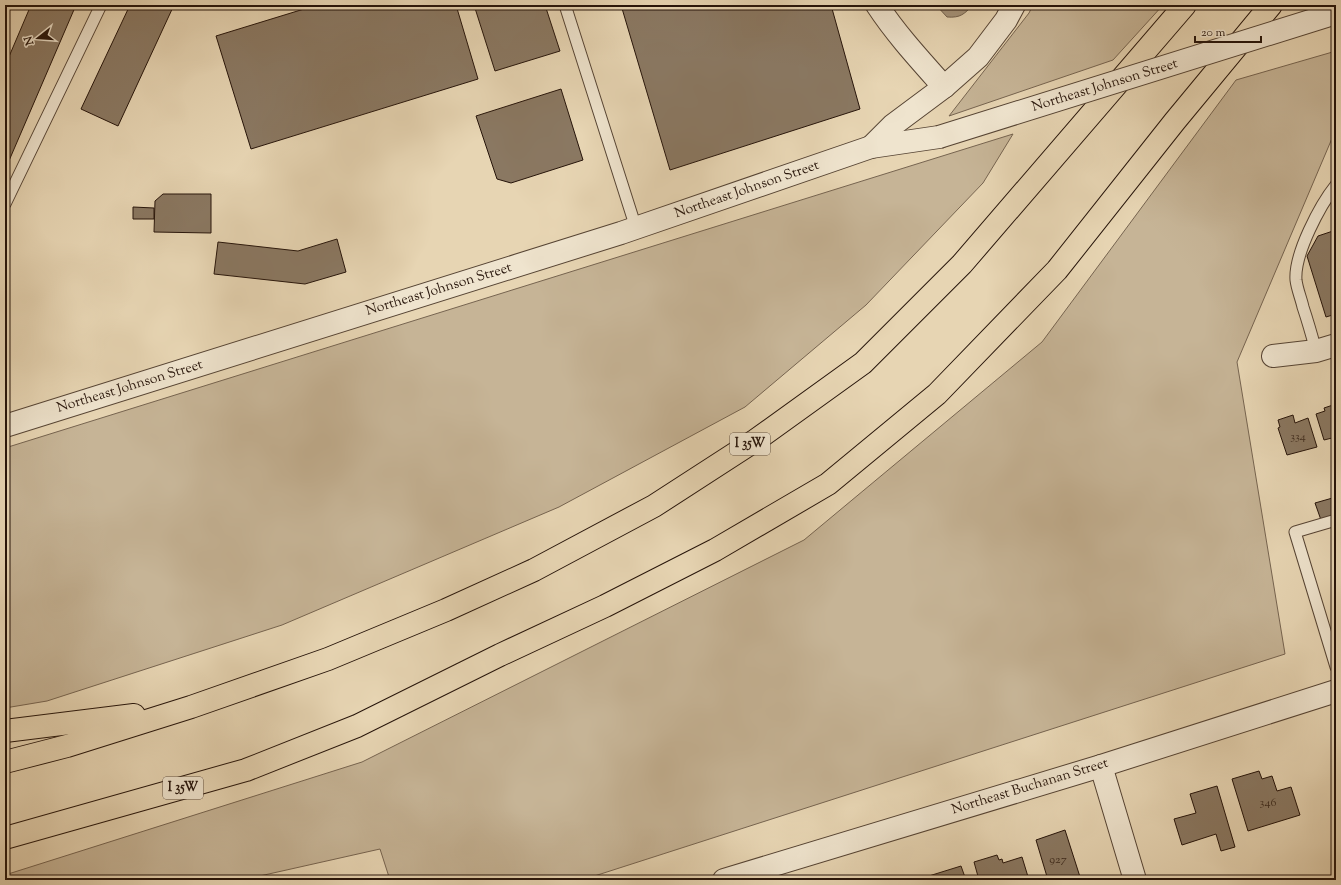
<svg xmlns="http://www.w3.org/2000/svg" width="1341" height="885" font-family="'Sorts Mill Goudy',serif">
	<rect width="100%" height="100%" fill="#e7d5b3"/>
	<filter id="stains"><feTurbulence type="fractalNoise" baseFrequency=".005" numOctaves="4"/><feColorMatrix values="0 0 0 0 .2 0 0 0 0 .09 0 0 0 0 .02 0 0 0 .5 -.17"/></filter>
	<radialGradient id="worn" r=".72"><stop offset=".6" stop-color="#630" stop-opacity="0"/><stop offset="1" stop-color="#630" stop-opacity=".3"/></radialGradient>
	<g fill="#c6b496" stroke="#766450">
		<path d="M 1033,5 L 1163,5 L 1113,60 L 949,116 L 1029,13 Z"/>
		<path d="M 1336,51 L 1336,129 L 1237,362 L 1285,654 L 582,880 L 390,880 L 380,849 L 242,880 L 5,880 L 5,875 L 362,762 L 804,540 L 1042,342 L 1236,80 Z"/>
		<path d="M 1013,134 L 983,183 L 866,305 L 745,407 L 559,507 L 282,625 L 47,701 L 5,708 L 5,448 Z"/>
	</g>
	<path fill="#a5937a" stroke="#72604d" d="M 936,5 L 973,5 C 964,14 961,18 947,17 Z"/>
	<g fill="#8a7862" stroke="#26140a">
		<path d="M 31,5 L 76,5 L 5,170 L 5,66 Z"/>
		<path d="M 130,5 L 174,5 L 118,126 L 81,109 Z"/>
		<path d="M 317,5 L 456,5 L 478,79 L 251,149 L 216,36 Z"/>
		<path d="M 474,5 L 545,5 L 560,51 L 495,71 Z"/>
		<path d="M 621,5 L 831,5 L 860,109 L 670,170 Z"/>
		<path d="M 561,89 L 583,160 L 511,183 L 497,179 L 476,116 Z"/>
		<path d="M 163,194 L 211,194 L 211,233 L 154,232 L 155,201 Z"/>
		<path d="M 133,207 L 154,208 L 154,219 L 133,219 Z"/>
		<path d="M 1336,230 L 1336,314 L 1326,317 L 1307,256 L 1318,236 Z"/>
		<path d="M 337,239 L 346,272 L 305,284 L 214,274 L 218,242 L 298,251 Z"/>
		<path d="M 1333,405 L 1334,408 L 1336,407 L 1336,437 L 1324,440 L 1316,414 L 1325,411 L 1324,408 Z"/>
		<path d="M 1293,415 L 1295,423 L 1308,418 L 1317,447 L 1287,455 L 1278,428 L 1280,427 L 1278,420 Z"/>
		<path d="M 1336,497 L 1336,515 L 1321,520 L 1315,503 Z"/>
		<path d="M 1259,771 L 1262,779 L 1272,776 L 1277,791 L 1291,787 L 1300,815 L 1248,831 L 1232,779 Z"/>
		<path d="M 1217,786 L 1235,847 L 1221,851 L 1216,834 L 1182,845 L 1174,819 L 1196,813 L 1190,794 Z"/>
		<path d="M 1065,830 L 1081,880 L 1048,880 L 1036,840 Z"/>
		<path d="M 997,855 L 999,860 L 1002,859 L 1003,863 L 1022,857 L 1029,880 L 1000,880 L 999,878 L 992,880 L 979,880 L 974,862 Z"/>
		<path d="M 961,866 L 966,880 L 916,880 Z"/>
	</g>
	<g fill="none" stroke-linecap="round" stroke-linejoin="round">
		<g stroke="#564434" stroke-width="13">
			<g id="service">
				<path d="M 565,5 L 636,228"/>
				<path d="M 5,204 L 101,5"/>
				<path d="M 1316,351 C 1312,336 1308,322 1303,307 C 1301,298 1297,289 1296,280 C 1294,254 1320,205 1336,185"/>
				<path d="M 1336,520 L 1295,532 L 1336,667"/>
			</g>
		</g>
		<g stroke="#564434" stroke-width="24">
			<g id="minor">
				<path d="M 877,5 C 896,34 920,60 944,87"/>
				<path d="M 1273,356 L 1316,351 L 1336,345"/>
				<path d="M 1101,766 L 1135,880"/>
				<path d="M 724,880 L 1101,766 L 1336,691"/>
			</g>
		</g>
		<g stroke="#564434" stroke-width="24">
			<g id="tertiary">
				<path d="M 871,147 L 893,125 L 944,87 L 978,57 L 1006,20 L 1014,5"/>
				<path d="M 5,426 L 621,233 L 871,147 L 939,137"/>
			</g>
		</g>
		<g stroke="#26140a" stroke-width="24">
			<g id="motorway">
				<path d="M 5,731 L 134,715"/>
				<path d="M 5,762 L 67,746 L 191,707 L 328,659 L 446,610 L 534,570 L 654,506 L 756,440 L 863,363 L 962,264 L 1185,5"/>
				<path d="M 5,838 L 246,770 L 357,726 L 500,655 L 605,606 L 715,550 L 828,484 L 937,394 L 1057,270 L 1175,121 L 1271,5"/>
			</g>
		</g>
		<use href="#service" stroke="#efe4ce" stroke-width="11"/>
		<use href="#minor" stroke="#efe4ce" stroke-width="22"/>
		<use href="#tertiary" stroke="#efe4ce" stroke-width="22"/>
		<use href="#motorway" stroke="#e7d5b3" stroke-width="22"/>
		<g stroke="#564434" stroke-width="24" stroke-linecap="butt">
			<path id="tertiary-bridge" d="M 939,137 L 1336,13"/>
		</g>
		<use href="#tertiary-bridge" stroke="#efe4ce" stroke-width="22"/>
	</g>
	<g text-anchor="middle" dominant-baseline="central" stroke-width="3" stroke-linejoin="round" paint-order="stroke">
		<g font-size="12" fill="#3f2d20">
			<text x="1298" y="437">334</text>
			<text x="1268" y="803">346</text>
			<text x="1058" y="860">927</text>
		</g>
		<g fill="#efe4ce" stroke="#625245" stroke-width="1">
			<rect x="730" y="433" width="40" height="22" rx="3"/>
			<rect x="163" y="777" width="40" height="22" rx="3"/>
		</g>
		<g font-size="13" font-weight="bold" fill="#26140a">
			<text x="750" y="444">I 35W</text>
			<text x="183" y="788">I 35W</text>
		</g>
		<g font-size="14" fill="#26140a" stroke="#efe4ce">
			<text transform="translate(1105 86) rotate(-17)">Northeast Johnson Street</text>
			<text transform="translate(747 190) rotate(-19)">Northeast Johnson Street</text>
			<text transform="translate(439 290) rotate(-17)">Northeast Johnson Street</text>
			<text transform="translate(130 387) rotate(-17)">Northeast Johnson Street</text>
			<text transform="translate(1030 787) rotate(-17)">Northeast Buchanan Street</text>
		</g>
	</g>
	<rect width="1341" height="885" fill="none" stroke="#e7d5b3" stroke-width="20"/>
	<rect x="6" y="6" width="1329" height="873" fill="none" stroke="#26140a" stroke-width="2"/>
	<rect x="10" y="10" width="1321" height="865" fill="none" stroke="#26140a"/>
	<g transform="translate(38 38) rotate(253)" stroke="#efe4ce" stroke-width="3" paint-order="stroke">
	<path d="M0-3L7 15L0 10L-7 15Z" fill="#26140a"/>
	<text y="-6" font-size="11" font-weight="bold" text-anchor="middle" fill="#26140a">N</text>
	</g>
	<path d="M1195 36v6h66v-6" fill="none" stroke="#26140a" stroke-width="2"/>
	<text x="1201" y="36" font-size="12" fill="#26140a" stroke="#efe4ce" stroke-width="3" paint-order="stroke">20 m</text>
	<rect width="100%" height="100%" filter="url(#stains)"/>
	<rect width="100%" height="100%" fill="url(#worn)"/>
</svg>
